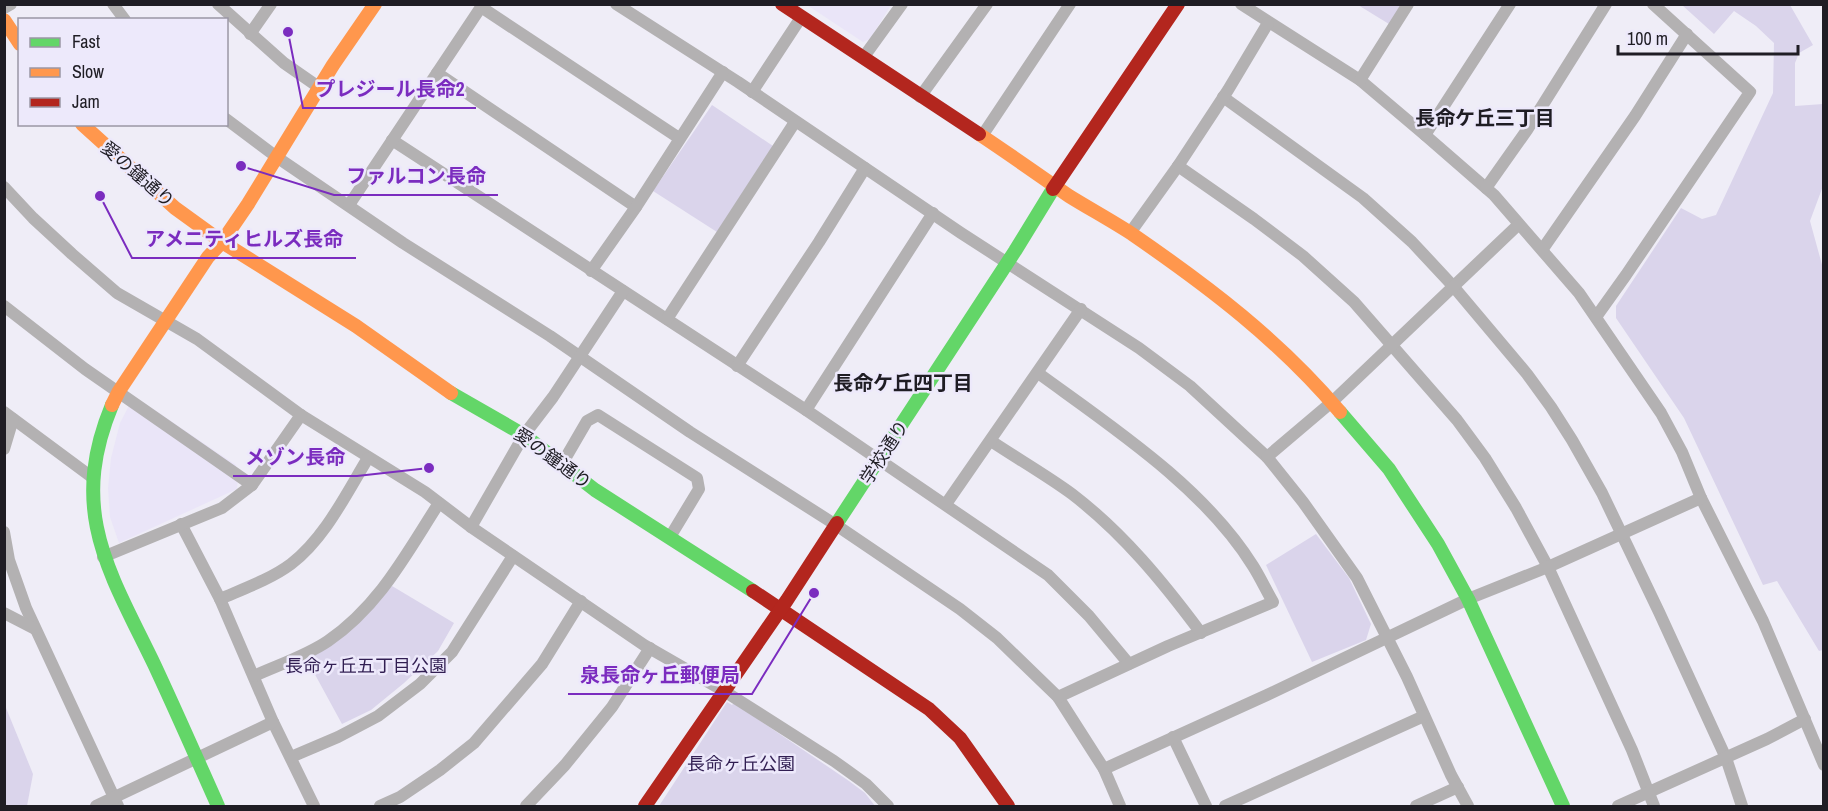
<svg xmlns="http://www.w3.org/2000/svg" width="1828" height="811" font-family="'Archivo Narrow','Noto Sans JP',sans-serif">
	<rect width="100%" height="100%" fill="#efedf7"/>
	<g fill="#eae5f8">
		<path d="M 807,5 L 891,5 L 870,39 L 863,42 Z"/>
		<path d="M 134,396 L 236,465 L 238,476 L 237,489 L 119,543 L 110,517 L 108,488 L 111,458 L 120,423 Z"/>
	</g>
	<g fill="#dad4eb">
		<path d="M 1358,5 L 1402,5 L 1389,24 Z"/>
		<path d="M 1682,5 L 1790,5 L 1813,45 L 1799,53 L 1795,63 L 1795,106 L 1823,104 L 1823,186 L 1810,221 L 1824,272 L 1823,650 L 1819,651 L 1777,581 L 1763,585 L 1684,418 L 1616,318 L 1616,306 L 1681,208 L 1702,219 L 1716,215 L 1773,93 L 1774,43 L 1756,26 L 1734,11 L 1714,34 Z"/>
		<path d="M 712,105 L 773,146 L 717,232 L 653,191 Z"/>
		<path d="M 1316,534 L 1349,578 L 1371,624 L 1366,640 L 1312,662 L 1266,565 Z"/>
		<path d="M 392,586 L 454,623 L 438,651 L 404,683 L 371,710 L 342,724 L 306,658 L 362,620 Z"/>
		<path d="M 727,702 L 732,705 L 734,703 L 849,781 L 865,793 L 875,806 L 659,806 Z"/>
		<path d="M 4,703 L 33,774 L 27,806 L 5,806 Z"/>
	</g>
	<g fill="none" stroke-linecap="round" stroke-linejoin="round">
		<g stroke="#b3b1b2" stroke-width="12">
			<path d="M 113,4 L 125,20"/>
			<path d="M 218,4 L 284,63 L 320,88"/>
			<path d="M 616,4 L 738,82 L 961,233 L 1139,348 L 1190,386 L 1267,457 L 1303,502 L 1357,578 L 1407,677 L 1451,775 L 1468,806"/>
			<path d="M 1241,4 L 1360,80 L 1425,135 L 1494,195 L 1579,293 L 1661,413 L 1682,452 L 1701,498 L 1763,621 L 1824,765"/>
			<path d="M 481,7 L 679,138"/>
			<path d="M 4,8 L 11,4"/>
			<path d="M 250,34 L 271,4"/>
			<path d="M 863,58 L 902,4"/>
			<path d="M 437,73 L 636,207"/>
			<path d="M 1360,80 L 1408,4"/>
			<path d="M 752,92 L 800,19"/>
			<path d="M 920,97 L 987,4"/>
			<path d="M 1223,97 L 1363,198 L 1412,242 L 1453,286 L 1527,374 L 1551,407 L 1572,440 L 1602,493 L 1659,612 L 1726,758 L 1742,806"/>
			<path d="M 226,119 L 278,158 L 403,243 L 550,336 L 690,432 L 836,525 L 960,609 L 997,638 L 1058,697 L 1104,769 L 1120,806"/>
			<path d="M 1425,135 L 1510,4"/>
			<path d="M 982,136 L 1070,4"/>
			<path d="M 392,140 L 806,410 L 1048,575 L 1089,616 L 1129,664"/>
			<path d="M 1178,166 L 1254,219 L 1303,256 L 1354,302 L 1457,420 L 1485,458 L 1516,508 L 1548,567 L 1632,750 L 1654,806"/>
			<path d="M 4,187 L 33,218 L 72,254 L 117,293 L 197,339 L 301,415 L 425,492 L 471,527 L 644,645 L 724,691 L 834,761 L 866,784 L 888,806"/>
			<path d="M 1486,188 L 1527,130 L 1606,4"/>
			<path d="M 349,205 L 483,4"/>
			<path d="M 1130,233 L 1178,166 L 1228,90 L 1268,23"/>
			<path d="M 1542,250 L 1635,116 L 1687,34"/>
			<path d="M 591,271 L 636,207 L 723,72"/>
			<path d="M 4,306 L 85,369 L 252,485"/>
			<path d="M 1596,317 L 1626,275 L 1750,92 L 1653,4"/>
			<path d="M 667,319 L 795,122"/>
			<path d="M 737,366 L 819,242 L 865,168"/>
			<path d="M 1038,373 C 1112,427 1204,487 1253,566 C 1260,577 1266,590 1273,602 L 1168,646 L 1058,697"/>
			<path d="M 806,410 L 933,213"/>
			<path d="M 4,412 L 93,478"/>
			<path d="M 991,441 C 1018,459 1046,475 1072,494 C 1123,533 1163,582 1201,633"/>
			<path d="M 4,449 L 13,419"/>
			<path d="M 1267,457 L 1333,401 L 1518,225"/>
			<path d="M 562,464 L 587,421 L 598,415 L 697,478 L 699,489 L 670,537"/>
			<path d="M 946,504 L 1081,309"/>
			<path d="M 181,524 L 220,599 L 273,722 L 314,806"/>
			<path d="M 471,527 L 524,435 L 553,397 L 623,291"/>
			<path d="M 4,532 L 9,560 L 26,608 L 118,806"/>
			<path d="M 103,557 L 222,508 L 252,485 L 301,415"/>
			<path d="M 220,599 C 243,589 271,579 291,564 C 325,538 346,494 368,458"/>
			<path d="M 4,613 L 35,629"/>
			<path d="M 254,676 C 278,665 306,656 328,641 C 380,605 406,554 439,503"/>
			<path d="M 1173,737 L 1206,806"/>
			<path d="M 291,757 L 338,737 L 378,716 L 420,684 L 452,652 L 513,556"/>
			<path d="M 1104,769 L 1267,695 L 1468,599 L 1548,567 L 1701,498"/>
			<path d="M 96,806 L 273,722"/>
			<path d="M 380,806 L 400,797 L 440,770 L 474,743 L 542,664 L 581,601"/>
			<path d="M 526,806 L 565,765 L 612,707 L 650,648"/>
			<path d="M 1225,806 L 1424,716"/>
			<path d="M 1416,806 L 1458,787"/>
			<path d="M 1618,806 L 1767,739 L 1805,719"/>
		</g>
		<g stroke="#63d668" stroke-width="14">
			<path d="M 451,393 L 524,435 L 595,490 L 753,591"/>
			<path d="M 112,405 C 68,511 109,571 154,664 C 176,711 197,759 218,806"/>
			<path d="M 1340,412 L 1389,469 L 1438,544 L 1468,599 L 1563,806"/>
			<path d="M 837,523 L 1015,251 L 1053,189"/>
		</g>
		<g stroke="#ff974d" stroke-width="14">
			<path d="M 4,20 L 20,44"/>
			<path d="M 82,124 L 175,208 L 222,242 L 356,326 L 451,393"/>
			<path d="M 979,134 C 1009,154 1039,175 1069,196 C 1090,209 1112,221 1132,234 C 1209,287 1279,340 1340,412"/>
			<path d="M 112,405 L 119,391 L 208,257 L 222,242 L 248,204 L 333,65 L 375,4"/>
		</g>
		<g stroke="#b3261e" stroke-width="14">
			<path d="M 782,4 L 979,134"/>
			<path d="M 1053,189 L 1178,4"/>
			<path d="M 753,591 L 929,709 L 960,738 L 1008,806"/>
			<path d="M 645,806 L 787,600 L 837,523"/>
		</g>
	</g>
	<g text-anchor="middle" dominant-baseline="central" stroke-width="5" stroke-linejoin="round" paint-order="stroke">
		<g font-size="18" fill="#1f1d24" stroke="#ede9fb">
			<text transform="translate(138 174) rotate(41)">愛の鐘通り</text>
			<text transform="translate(884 452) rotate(-57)">学校通り</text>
			<text transform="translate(553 458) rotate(36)">愛の鐘通り</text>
		</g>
		<g font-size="18" fill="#311e52" stroke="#ede9fb">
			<text x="366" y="665">長命ヶ丘五丁目公園</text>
			<text x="741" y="763">長命ヶ丘公園</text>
		</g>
		<g font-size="20" font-weight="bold" fill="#1f1d24" stroke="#ede9fb">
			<text x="1485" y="117">長命ケ丘三丁目</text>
			<text x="903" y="382">長命ケ丘四丁目</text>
		</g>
	</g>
	<path fill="none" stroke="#7b2cbf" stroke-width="2" d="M288 32L303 108H476M241 166L334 195H498M100 196L132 258H356M429 468L357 476H233M814 593L752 694H568"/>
	<g fill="#7b2cbf" stroke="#ede9fb" stroke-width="2">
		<circle cx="288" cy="32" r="6"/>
		<circle cx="241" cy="166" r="6"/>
		<circle cx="100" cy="196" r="6"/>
		<circle cx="429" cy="468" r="6"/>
		<circle cx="814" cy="593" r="6"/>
	</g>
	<g font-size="20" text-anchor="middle" font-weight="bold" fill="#7b2cbf" stroke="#ede9fb" stroke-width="5" stroke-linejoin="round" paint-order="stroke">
		<text x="390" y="96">プレジール長命2</text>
		<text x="416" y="183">ファルコン長命</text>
		<text x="244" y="246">アメニティヒルズ長命</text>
		<text x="295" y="464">メゾン長命</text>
		<text x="660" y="682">泉長命ヶ丘郵便局</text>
	</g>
	<rect width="1828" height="811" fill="none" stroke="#1f1d24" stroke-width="12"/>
	<rect x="18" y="18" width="210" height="108" fill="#ede9fb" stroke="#9b97a5" stroke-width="1.5"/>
	<rect x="30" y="38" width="30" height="9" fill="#63d668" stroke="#9b97a5" stroke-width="1.5"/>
	<text x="72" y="48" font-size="18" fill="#1f1d24">Fast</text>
	<rect x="30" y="68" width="30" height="9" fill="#ff974d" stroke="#9b97a5" stroke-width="1.5"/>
	<text x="72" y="78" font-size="18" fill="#1f1d24">Slow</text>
	<rect x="30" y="98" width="30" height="9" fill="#b3261e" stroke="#9b97a5" stroke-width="1.5"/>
	<text x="72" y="108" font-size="18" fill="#1f1d24">Jam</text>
	<path d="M1618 45v9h180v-9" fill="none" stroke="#1f1d24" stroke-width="3"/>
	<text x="1627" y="45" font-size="18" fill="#1f1d24" stroke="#ede9fb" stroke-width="4.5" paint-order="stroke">100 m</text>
</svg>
